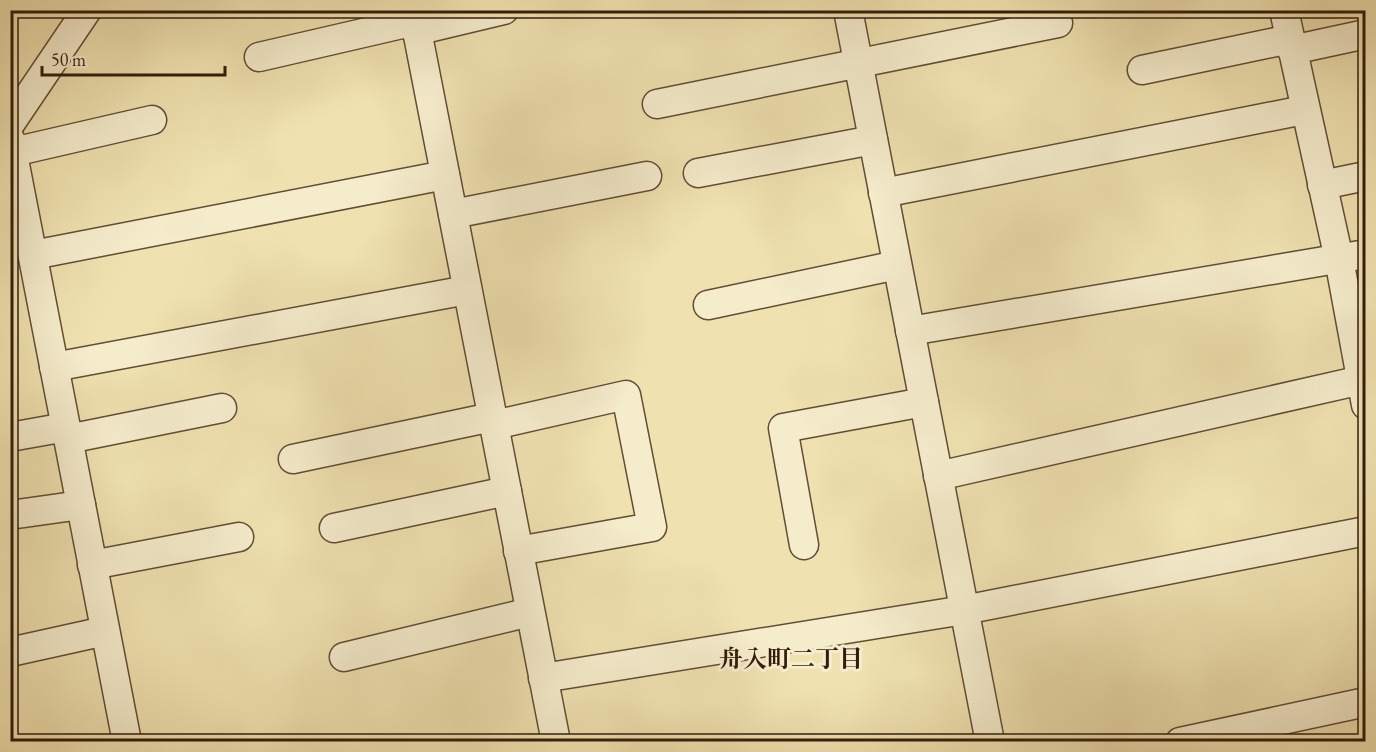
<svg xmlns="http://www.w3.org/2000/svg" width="1376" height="752" font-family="'EB Garamond','Noto Serif JP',serif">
	<rect width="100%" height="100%" fill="#efe1b0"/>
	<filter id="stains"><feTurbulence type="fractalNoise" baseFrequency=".00333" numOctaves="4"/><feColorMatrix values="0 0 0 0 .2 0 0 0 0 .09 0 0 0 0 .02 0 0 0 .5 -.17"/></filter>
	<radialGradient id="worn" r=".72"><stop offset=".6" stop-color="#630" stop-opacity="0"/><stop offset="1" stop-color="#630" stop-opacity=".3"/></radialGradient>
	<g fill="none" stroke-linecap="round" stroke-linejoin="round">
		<g stroke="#624d35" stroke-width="31">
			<g id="minor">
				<path d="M 413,10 L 556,742"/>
				<path d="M 848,10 L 990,742"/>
				<path d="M 1284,10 L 1339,259 L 1366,405"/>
				<path d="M 416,31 L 504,10"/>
				<path d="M 1292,50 L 1366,34"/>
				<path d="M 259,57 L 415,21"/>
				<path d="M 1142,70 L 1290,39"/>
				<path d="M 657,104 L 1058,23"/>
				<path d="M 10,124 L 87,10"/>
				<path d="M 10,139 L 127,742"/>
				<path d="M 13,152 L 152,120"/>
				<path d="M 698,173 L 873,140"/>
				<path d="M 1322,185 L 1366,176"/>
				<path d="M 883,193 L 1304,110"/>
				<path d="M 453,214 L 647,176"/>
				<path d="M 33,255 L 445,175"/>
				<path d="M 708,305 L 897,265"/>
				<path d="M 910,331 L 1366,254"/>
				<path d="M 54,367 L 467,290"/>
				<path d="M 494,425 L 626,395 L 652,527 L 518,551"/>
				<path d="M 10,437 L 66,427"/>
				<path d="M 68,439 L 222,408"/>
				<path d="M 293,459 L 492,417"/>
				<path d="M 938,476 L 1366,379"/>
				<path d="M 10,515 L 81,505"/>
				<path d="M 334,528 L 507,491"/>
				<path d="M 804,545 L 783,428 L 924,402"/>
				<path d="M 92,565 L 239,537"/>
				<path d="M 10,652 L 105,631"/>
				<path d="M 344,657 L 530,612"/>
				<path d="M 543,678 L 964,610 L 1366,531"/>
				<path d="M 1180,742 L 1366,702"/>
			</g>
		</g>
		<use href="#minor" stroke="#f5eccc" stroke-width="28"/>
	</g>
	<g text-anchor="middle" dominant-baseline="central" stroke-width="6" stroke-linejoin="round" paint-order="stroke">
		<g font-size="24" font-weight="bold" fill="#331c0c" stroke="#f5eccc">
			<text x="791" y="658">舟入町二丁目</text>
		</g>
	</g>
	<rect width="1376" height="752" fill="none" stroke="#efe1b0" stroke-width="36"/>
	<rect x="12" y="12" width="1352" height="728" fill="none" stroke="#331c0c" stroke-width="3"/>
	<rect x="18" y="18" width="1340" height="716" fill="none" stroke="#331c0c" stroke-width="1.5"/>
	<path d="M42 66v9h183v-9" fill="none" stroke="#331c0c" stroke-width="3"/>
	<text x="51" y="66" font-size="18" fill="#331c0c" stroke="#f5eccc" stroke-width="4.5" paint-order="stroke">50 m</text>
	<rect width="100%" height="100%" filter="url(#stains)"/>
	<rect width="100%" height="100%" fill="url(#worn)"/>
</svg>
